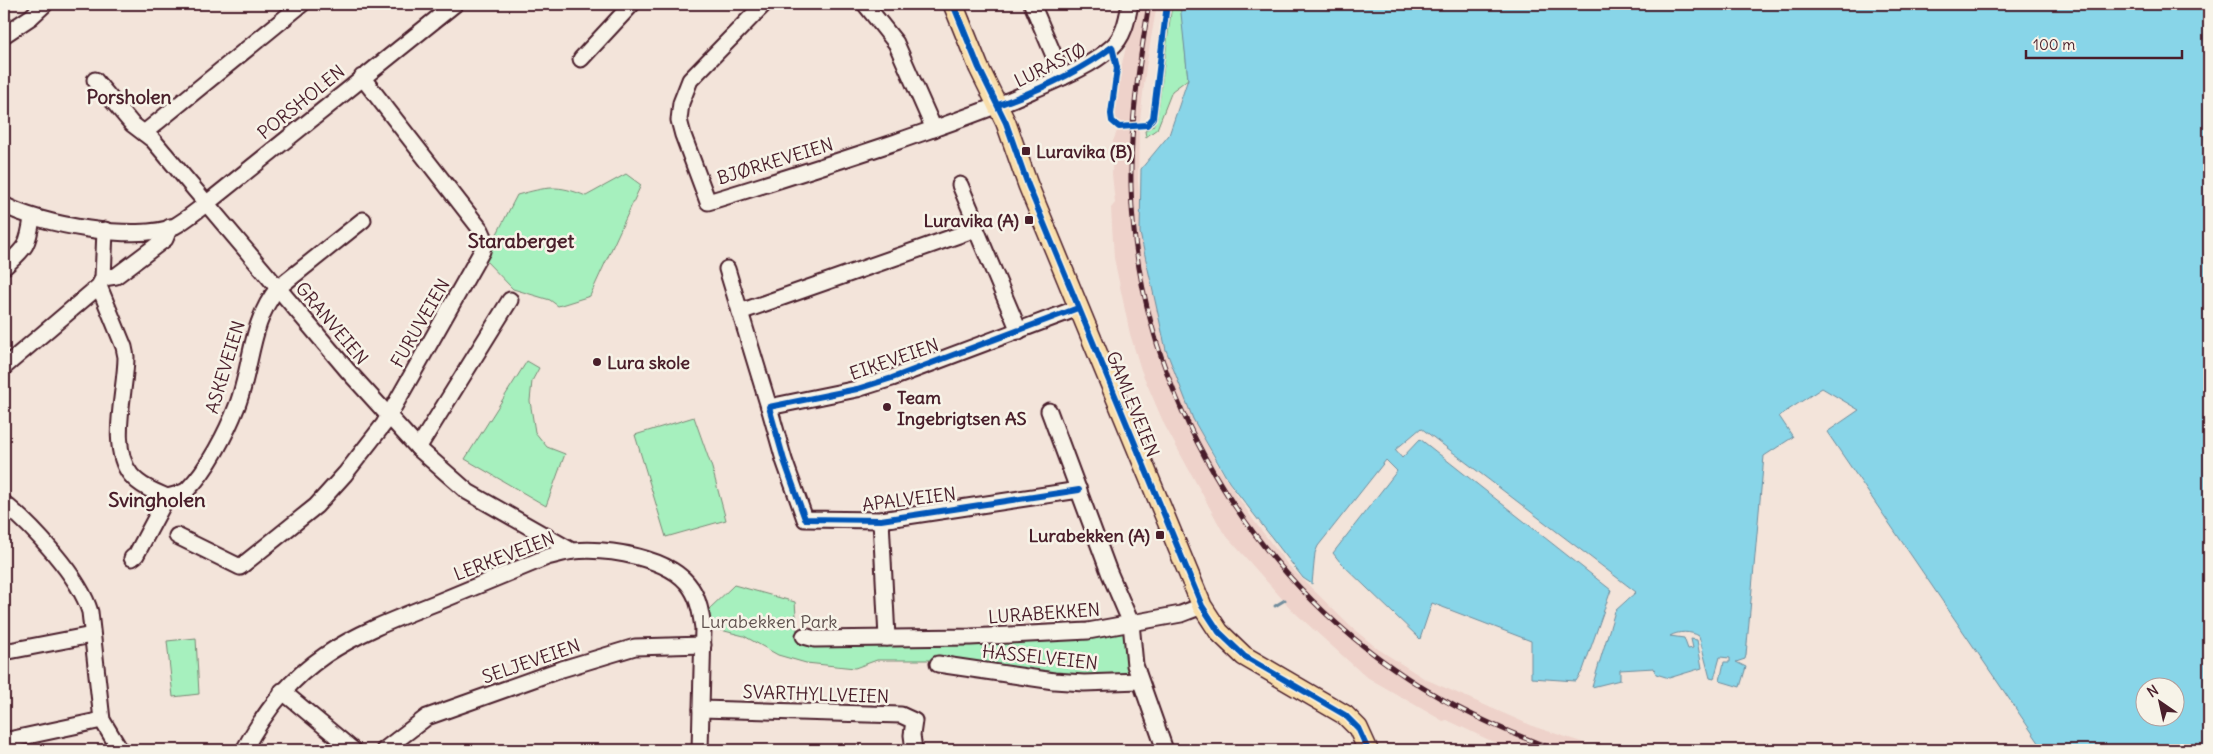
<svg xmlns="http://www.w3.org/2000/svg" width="2213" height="754" font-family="Delius,sans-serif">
	<rect width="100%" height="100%" fill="#f3e4da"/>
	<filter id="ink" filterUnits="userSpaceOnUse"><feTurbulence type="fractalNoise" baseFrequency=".02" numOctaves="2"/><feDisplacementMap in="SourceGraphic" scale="10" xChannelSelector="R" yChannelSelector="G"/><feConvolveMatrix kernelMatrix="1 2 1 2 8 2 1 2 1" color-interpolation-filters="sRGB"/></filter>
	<g filter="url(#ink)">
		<path fill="#eed2ca" d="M 1136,4 L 1157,4 L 1146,67 L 1139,129 L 1138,181 L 1144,240 L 1194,418 L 1215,461 L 1228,482 L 1254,521 L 1288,565 L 1351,627 L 1378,649 L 1425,679 L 1535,727 L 1606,750 L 1510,750 L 1447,720 L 1443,721 L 1365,676 L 1292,610 L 1223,532 L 1164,424 L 1141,370 L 1130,334 L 1114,258 L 1111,208 L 1115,203 L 1112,174 L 1113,141 L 1120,124 L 1115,116 L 1121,68 Z"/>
		<g fill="#a6f0be" stroke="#788874">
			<path d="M 1172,4 L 1181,5 L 1188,79 L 1172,91 L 1157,129 L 1146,137 L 1145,131 L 1153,126 L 1157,118 Z"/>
			<path d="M 626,174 L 641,185 L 590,296 L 558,306 L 550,300 L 513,289 L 484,259 L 517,195 C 547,187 557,184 586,196 Z"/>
			<path d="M 527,361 L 539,368 L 532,381 L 530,401 L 535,432 L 547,447 L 565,454 L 546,506 L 465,459 Z"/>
			<path d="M 694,417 L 712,468 L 726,520 L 666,537 L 635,435 Z"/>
			<path d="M 734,585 L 795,602 L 798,642 L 801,645 L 1031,638 L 1125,631 L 1131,675 L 1073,680 L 933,660 L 877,660 L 855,668 L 806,663 L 778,655 L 744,636 L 709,627 L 708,610 Z"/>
			<path d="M 196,638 L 199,694 L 173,697 L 167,641 Z"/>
		</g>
		<path fill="#88d5e8" stroke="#6f8c9c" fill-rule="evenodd" d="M 1180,4 L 2209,4 L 2209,750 L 2044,750 L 1827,432 L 1859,410 L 1822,388 L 1779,416 L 1793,437 L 1764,456 L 1746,655 L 1745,659 L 1736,662 L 1746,667 L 1740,687 L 1720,681 L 1724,662 L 1730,662 L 1730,658 L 1720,657 L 1714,679 L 1710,678 L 1699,636 C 1691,631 1678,631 1670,636 L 1684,638 L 1688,649 L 1693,648 L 1691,639 L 1697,640 L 1702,668 L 1669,678 L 1656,674 L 1654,668 L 1620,670 L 1620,680 L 1592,687 L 1615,611 L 1636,592 L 1421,428 L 1395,450 L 1402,458 L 1420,439 L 1611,590 L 1583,670 L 1576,681 L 1531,678 L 1531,641 L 1432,603 L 1420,639 L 1340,562 L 1333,553 L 1397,471 L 1386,460 L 1318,546 L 1315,553 L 1312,584 L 1303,578 L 1229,482 L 1193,419 L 1166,350 L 1140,233 L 1141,169 L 1169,135 L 1188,79 ZM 2146,686 L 2176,686 L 2176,716 L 2146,716 Z"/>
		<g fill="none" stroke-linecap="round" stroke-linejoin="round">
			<path stroke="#6f8c9c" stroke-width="3" d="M 1275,606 L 1285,600"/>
			<g stroke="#4a1f2b" stroke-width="19">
				<g id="minor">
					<path d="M 764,4 L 690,80 L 681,103 L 679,120 L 683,135 L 708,202 C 771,183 833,163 896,142 C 941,126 987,111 1031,91 C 1058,79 1088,68 1111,48 C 1124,37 1127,20 1130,4"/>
					<path d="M 865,4 L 896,43 L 934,129"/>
					<path d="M 1032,4 L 1063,77"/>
					<path d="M 4,35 L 31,17 L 45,4"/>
					<path d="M 581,59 L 632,4"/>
					<path d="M 95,80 L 132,124 L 153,140 L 348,371 L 418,448 L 468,492 L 572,551"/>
					<path d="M 144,133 L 302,4"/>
					<path d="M 960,185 L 974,218 L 976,229"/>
					<path d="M 4,205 C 38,224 138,243 175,226 C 186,220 196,211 206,204 L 455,4"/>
					<path d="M 4,267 C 25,248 28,247 32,218"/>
					<path d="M 727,269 L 769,407"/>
					<path d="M 103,278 L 116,276 L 165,239 L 170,227"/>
					<path d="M 99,286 L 124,347 L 126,357 C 126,391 108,447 131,475 C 140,486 155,492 167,497 C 174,495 183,494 188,489 C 208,469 227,432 237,406 C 252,367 250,322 278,288 L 363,220"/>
					<path d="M 1078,308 L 892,378 L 857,389 L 769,407 L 784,460 L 805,519 L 881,520 L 1079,490"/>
					<path d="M 740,312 L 976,229 L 1019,331"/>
					<path d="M 4,367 L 99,286 L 103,278 L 105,230"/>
					<path d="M 1049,411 L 1109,572 L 1131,623 L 1135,665 L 1165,750"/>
					<path d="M 418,448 L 510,300"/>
					<path d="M 4,503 C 32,526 80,577 90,612 L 102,720 L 120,750"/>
					<path d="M 881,520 L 887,638"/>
					<path d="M 177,536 L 240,567 L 316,506 L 345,474 L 384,424 L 482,251 L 485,239 L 481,230 L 362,77"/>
					<path d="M 132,558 L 136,555 L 167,497"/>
					<path d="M 804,636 L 815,639 L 970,637 L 1088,631 L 1181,614 L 1202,606"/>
					<path d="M 4,652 L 92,635"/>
					<path d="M 938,664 L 1054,681 L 1084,683 L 1140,681"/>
					<path d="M 282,691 L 353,750"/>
					<path d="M 701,709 L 901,715 L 914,721 L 912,735 L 914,750"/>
					<path d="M 4,741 L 102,720"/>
					<path d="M 244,750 C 293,659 346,638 438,602 C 474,587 510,572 547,557 C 556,555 565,552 573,551 C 607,548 671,557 691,588 C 699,600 701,614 703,628 L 700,750"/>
					<path d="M 384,750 L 427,717 L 562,669 L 635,647 L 703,645"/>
				</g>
			</g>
			<g stroke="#4a1f2b" stroke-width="22">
				<path id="major" d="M 953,4 L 979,68 L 1006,123 L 1028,185 L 1202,606 L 1219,632 L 1244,656 L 1345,715 L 1358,728 L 1368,750"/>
			</g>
			<use href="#minor" stroke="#f7f3e8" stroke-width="15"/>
			<use href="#major" stroke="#f9deab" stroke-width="19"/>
			<g stroke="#4a1f2b" stroke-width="5">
				<path id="rail" d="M 1149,4 C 1139,64 1130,124 1131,186 C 1136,377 1237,559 1393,668 C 1443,704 1498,729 1556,750"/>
			</g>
			<use href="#rail" stroke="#f7f3e8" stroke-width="3" stroke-dasharray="9" stroke-linecap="butt"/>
			<g stroke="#f7f3e8" stroke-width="9">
				<g id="cycleway">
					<path d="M 953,4 L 979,68 L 1006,123 L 1028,185 L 1202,606 L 1219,632 L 1244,656 L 1345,715 L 1358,728 L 1368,750"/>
					<path d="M 998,105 C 1037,91 1079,72 1112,47 L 1117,68 L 1111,114 L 1112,121 L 1119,127 L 1147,125 L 1153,118 L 1167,4"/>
					<path d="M 1078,308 L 892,378 L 857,389 L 769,407 L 784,460 L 805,519 L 881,520 L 1079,490"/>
				</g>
			</g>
			<use href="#cycleway" stroke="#0057b8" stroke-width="6"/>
		</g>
	</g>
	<g fill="#4a1f2b" stroke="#f7f3e8" stroke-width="2">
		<rect x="1021" y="146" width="10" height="10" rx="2.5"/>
		<rect x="1024" y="215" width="10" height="10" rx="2.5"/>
		<circle cx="597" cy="362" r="5"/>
		<circle cx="887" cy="407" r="5"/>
		<rect x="1155" y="530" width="10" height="10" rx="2.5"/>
	</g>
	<g text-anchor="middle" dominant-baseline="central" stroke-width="5" stroke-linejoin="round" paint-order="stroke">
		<g font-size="18" fill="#4a1f2b" stroke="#f7f3e8">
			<text transform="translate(1050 65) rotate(-26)">LURASTØ</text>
			<text transform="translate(301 102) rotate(-39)">PORSHOLEN</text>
			<text transform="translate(775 161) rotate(-17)">BJØRKEVEIEN</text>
			<text transform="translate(332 323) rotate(50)">GRANVEIEN</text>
			<text transform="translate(420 323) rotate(-60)">FURUVEIEN</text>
			<text transform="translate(894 359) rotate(-19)">EIKEVEIEN</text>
			<text transform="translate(225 367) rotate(-73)">ASKEVEIEN</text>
			<text transform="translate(1133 404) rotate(68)">GAMLEVEIEN</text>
			<text transform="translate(909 499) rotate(-7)">APALVEIEN</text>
			<text transform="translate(504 556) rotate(-21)">LERKEVEIEN</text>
			<text transform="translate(1044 613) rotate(-4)">LURABEKKEN</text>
			<text transform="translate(1040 657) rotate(6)">HASSELVEIEN</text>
			<text transform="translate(531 661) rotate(-19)">SELJEVEIEN</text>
			<text transform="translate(816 694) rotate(2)">SVARTHYLLVEIEN</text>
		</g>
		<g font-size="18" font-weight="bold" fill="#4a1f2b" stroke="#f7f3e8" text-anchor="start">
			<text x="1036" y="151">Luravika (B)</text>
			<text x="1019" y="220" text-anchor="end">Luravika (A)</text>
			<text x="607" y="362">Lura skole</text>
			<text x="897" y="397">Team<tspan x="897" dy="21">Ingebrigtsen AS</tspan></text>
			<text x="1150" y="535" text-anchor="end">Lurabekken (A)</text>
		</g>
		<g font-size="18" fill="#615350" stroke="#f7f3e8">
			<text x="769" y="621">Lurabekken Park</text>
		</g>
		<g font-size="19" font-weight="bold" fill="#4a1f2b" stroke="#f7f3e8">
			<text x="129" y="97">Porsholen</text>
		</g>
		<g font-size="20" font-weight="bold" fill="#4a1f2b" stroke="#f7f3e8">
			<text x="521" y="240">Staraberget</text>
			<text x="157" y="499">Svingholen</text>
		</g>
	</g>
	<rect width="2213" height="754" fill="none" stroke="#f7f3e8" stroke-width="20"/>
	<rect x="10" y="10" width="2193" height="734" fill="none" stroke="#4a1f2b" stroke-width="2" filter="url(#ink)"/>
	<g transform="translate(2160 702) rotate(326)"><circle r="24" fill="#f7f3e8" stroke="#b29e9c"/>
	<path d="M0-4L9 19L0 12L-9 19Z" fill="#4a1f2b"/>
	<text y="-8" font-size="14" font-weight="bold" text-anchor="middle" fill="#4a1f2b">N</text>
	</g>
	<path d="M2026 50v8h156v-8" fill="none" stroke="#4a1f2b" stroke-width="2.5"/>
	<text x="2033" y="50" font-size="15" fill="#4a1f2b" stroke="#f7f3e8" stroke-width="4" paint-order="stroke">100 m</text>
</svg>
